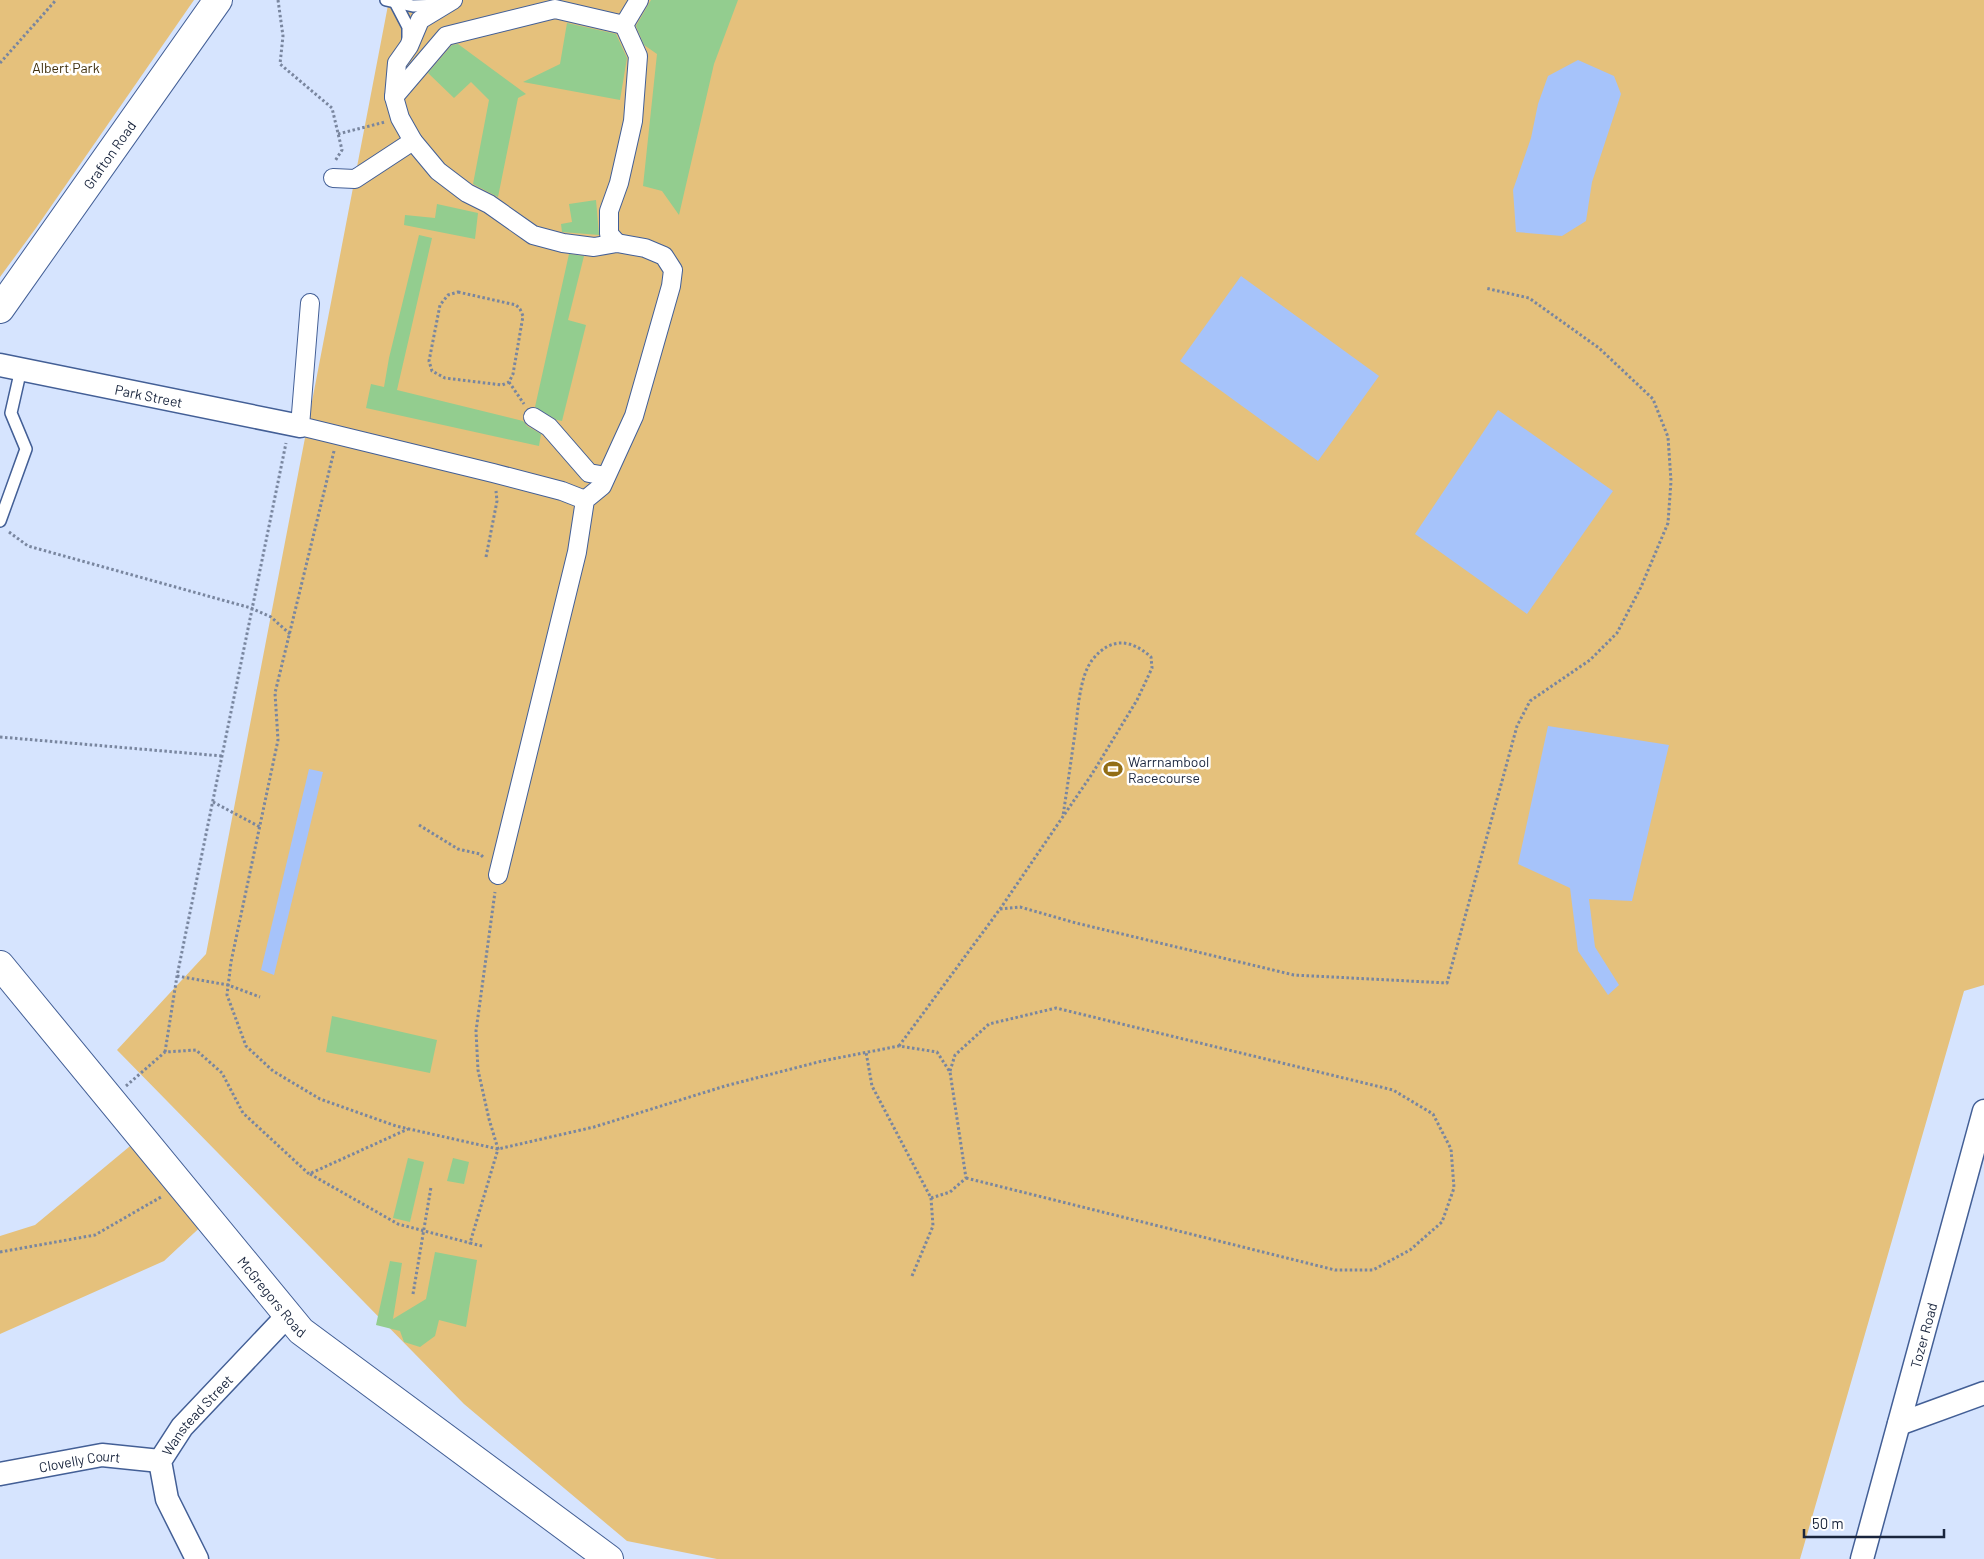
<svg xmlns="http://www.w3.org/2000/svg" width="1984" height="1559" font-family="Barlow,sans-serif">
	<rect width="100%" height="100%" fill="#d6e4fe"/>
	<g fill="#e5c17c">
		<path d="M 0,0 L 194,0 L 36,228 L 0,277 Z"/>
		<path d="M 389,0 L 1984,0 L 1984,985 L 1964,991 L 1800,1559 L 717,1559 L 627,1541 L 464,1404 L 117,1050 L 206,954 Z"/>
		<path d="M 141,1137 L 209,1219 L 164,1261 L 0,1334 L 0,1236 L 35,1225 Z"/>
	</g>
	<g fill="#a6c3fa">
		<path d="M 1578,60 L 1614,76 L 1621,94 L 1592,182 L 1586,221 L 1562,236 L 1516,232 L 1513,190 L 1531,138 L 1538,104 L 1548,76 Z"/>
		<path d="M 1241,276 L 1379,376 L 1318,461 L 1180,361 Z"/>
		<path d="M 1498,410 L 1613,491 L 1527,614 L 1415,534 Z"/>
		<path d="M 1548,726 L 1669,745 L 1632,901 L 1589,899 L 1595,947 L 1619,985 L 1608,995 L 1578,951 L 1570,888 L 1518,864 Z"/>
		<path d="M 309,769 L 323,772 L 274,975 L 261,970 Z"/>
	</g>
	<g fill="#93cd8f">
		<path d="M 651,0 L 738,0 L 714,64 L 679,215 L 662,191 L 643,186 L 657,54 L 644,45 L 636,26 Z"/>
		<path d="M 567,23 L 616,34 L 627,58 L 620,100 L 523,82 L 560,64 Z"/>
		<path d="M 458,44 L 526,94 L 518,98 L 498,197 L 473,184 L 489,100 L 471,82 L 454,98 L 428,73 L 452,45 Z"/>
		<path d="M 596,200 L 599,235 L 562,232 L 561,224 L 572,222 L 569,204 Z"/>
		<path d="M 437,204 L 478,213 L 475,239 L 404,225 L 405,215 L 435,218 Z"/>
		<path d="M 419,235 L 432,238 L 397,390 L 523,421 L 527,426 L 541,434 L 539,446 L 366,408 L 371,384 L 384,387 L 389,358 Z"/>
		<path d="M 569,254 L 584,256 L 568,320 L 586,325 L 562,421 L 557,420 L 535,407 Z"/>
		<path d="M 332,1016 L 437,1040 L 430,1073 L 326,1052 Z"/>
		<path d="M 408,1158 L 424,1162 L 410,1222 L 393,1218 Z"/>
		<path d="M 453,1158 L 469,1162 L 464,1184 L 447,1181 Z"/>
		<path d="M 435,1252 L 477,1260 L 466,1327 L 439,1320 L 435,1336 L 420,1347 L 404,1342 L 400,1331 L 376,1325 L 390,1261 L 402,1263 L 393,1319 L 426,1299 Z"/>
	</g>
	<g fill="none" stroke-linecap="round" stroke-linejoin="round">
		<g stroke="#435f96" stroke-width="14">
			<g id="service">
				<path d="M 386,0 L 413,6 L 441,5"/>
				<path d="M 395,2 L 408,27 L 408,42"/>
				<path d="M 0,521 L 26,449 L 11,413 L 21,369"/>
			</g>
		</g>
		<g stroke="#435f96" stroke-width="20">
			<g id="pedestrian">
				<path d="M 453,0 L 420,20 L 409,46 L 397,63 L 394,97 L 400,118 L 413,141 L 438,171 L 467,193 L 489,204 L 533,235 L 563,243 L 594,247 L 617,243 L 645,248 L 664,256 L 673,270 L 671,286 L 634,416 L 602,486 L 585,500 L 577,552 L 498,875"/>
				<path d="M 394,97 L 446,36 L 555,9 L 624,25 L 639,0"/>
				<path d="M 333,178 L 355,179 L 413,141"/>
				<path d="M 617,243 L 609,234 L 609,211 L 619,183 L 633,121 L 638,56 L 624,25"/>
				<path d="M 310,303 L 300,426 L 493,473 L 562,491 L 585,500"/>
				<path d="M 533,417 L 549,427 L 589,473 L 606,476"/>
			</g>
		</g>
		<g stroke="#435f96" stroke-width="25">
			<g id="minor">
				<path id="s1" d="M 0,365 L 300,426"/>
				<path d="M 1899,1424 L 1984,1393"/>
				<path id="s2" d="M 0,1474 L 102,1455 L 160,1461"/>
				<path id="s3" d="M 197,1559 L 167,1499 L 160,1461 L 182,1427 L 288,1315"/>
				<path id="s4" d="M 1862,1559 L 1984,1111"/>
			</g>
		</g>
		<g stroke="#435f96" stroke-width="30">
			<g id="tertiary">
				<path id="s5" d="M 0,309 L 218,0"/>
				<path id="s6" d="M 0,965 L 301,1331 L 609,1559"/>
			</g>
		</g>
		<g stroke="#79869f" stroke-width="3" stroke-dasharray="2.5 2.5" stroke-linecap="butt">
			<path d="M 278,0 L 283,36 L 280,64 L 332,108 L 342,150 L 335,161"/>
			<path d="M 0,63 L 56,0"/>
			<path d="M 338,134 L 385,122"/>
			<path d="M 458,292 L 516,305 L 520,309 L 523,316 L 513,374 L 509,382 L 502,385 L 445,378 L 432,371 L 429,361 L 440,305 L 448,295 Z"/>
			<path d="M 509,382 L 524,404"/>
			<path d="M 334,451 L 275,693 L 278,740 L 231,962 L 227,995 L 246,1046 L 273,1071 L 320,1099 L 396,1126 L 498,1149 L 594,1127 L 725,1086 L 822,1061 L 899,1046 L 937,1052 L 950,1072 L 966,1178 L 950,1192 L 931,1198 L 872,1086 L 866,1052"/>
			<path d="M 9,532 L 28,546 L 251,608 L 271,617 L 290,634"/>
			<path d="M 486,557 L 497,501 L 496,491"/>
			<path d="M 0,737 L 222,756"/>
			<path d="M 213,802 L 260,827"/>
			<path d="M 419,825 L 458,849 L 480,854 L 484,858"/>
			<path d="M 1000,909 L 1020,907 L 1076,923 L 1294,975 L 1447,983 L 1517,726 L 1530,701 L 1590,660 L 1617,633 L 1641,587 L 1668,523 L 1671,481 L 1668,437 L 1653,399 L 1599,348 L 1529,298 L 1485,288"/>
			<path d="M 177,976 L 228,985 L 260,997"/>
			<path d="M 899,1046 L 1000,909 L 1092,774 L 1137,700 L 1152,668 L 1151,657 C 1131,639 1111,637 1093,659 C 1079,676 1078,712 1075,733 C 1071,761 1067,789 1063,816"/>
			<path d="M 165,1052 L 177,976 L 286,443"/>
			<path d="M 950,1071 L 955,1055 L 989,1024 L 1056,1008 L 1393,1090 L 1433,1114 L 1451,1149 L 1454,1188 L 1442,1222 L 1410,1250 L 1373,1270 L 1335,1270 L 966,1178"/>
			<path d="M 126,1086 L 165,1052 L 196,1050 L 222,1073 L 243,1113 L 309,1174 L 408,1129"/>
			<path d="M 310,1174 L 398,1224 L 470,1243"/>
			<path d="M 482,1246 L 470,1243 L 498,1149 L 489,1119 L 478,1070 L 476,1031 L 495,892"/>
			<path d="M 0,1252 L 95,1235 L 161,1197"/>
			<path d="M 912,1276 L 933,1226 L 931,1198"/>
			<path d="M 413,1294 L 431,1187"/>
		</g>
		<use href="#service" stroke="#fff" stroke-width="11"/>
		<use href="#pedestrian" stroke="#fff" stroke-width="18"/>
		<use href="#minor" stroke="#fff" stroke-width="22"/>
		<use href="#tertiary" stroke="#fff" stroke-width="28"/>
	</g>
	<defs>
		<g id="stadium-bare" transform="scale(1.5)"><path d="M0-5a6.5 5 0 1 0 0 10a6.5 5 0 1 0 0-10ZM-3.5-1.8h7v3.6h-7Z" fill="#926d15" stroke="#fff" stroke-width="2.5" paint-order="stroke"/></g>
	</defs>
	<g fill-rule="evenodd">
		<use href="#stadium-bare" x="1113" y="769"/>
	</g>
	<g text-anchor="middle" dominant-baseline="central" stroke-width="5" stroke-linejoin="round" paint-order="stroke">
		<g font-size="14" fill="#3f2f0d" stroke="#fff">
			<text x="66" y="67">Albert Park</text>
		</g>
		<g font-size="14" fill="#19253d" stroke="#fff">
			<text stroke="none"><textPath href="#s5" startOffset="189">Grafton Road</textPath></text>
			<text stroke="none"><textPath href="#s1" startOffset="152">Park Street</textPath></text>
			<text stroke="none"><textPath href="#s6" startOffset="429">McGregors Road</textPath></text>
			<text stroke="none"><textPath href="#s4" startOffset="232">Tozer Road</textPath></text>
			<text stroke="none"><textPath href="#s3" startOffset="165">Wanstead Street</textPath></text>
			<text stroke="none"><textPath href="#s2" startOffset="81">Clovelly Court</textPath></text>
		</g>
		<g font-size="14" fill="#19253d" stroke="#fff" text-anchor="start">
			<text x="1128" y="761">Warrnambool<tspan x="1128" dy="16">Racecourse</tspan></text>
		</g>
	</g>
	<path d="M1804 1529v8h140v-8" fill="none" stroke="#19253d" stroke-width="2.5"/>
	<text x="1812" y="1529" font-size="15" fill="#19253d" stroke="#ffffff" stroke-width="4" paint-order="stroke">50 m</text>
</svg>
